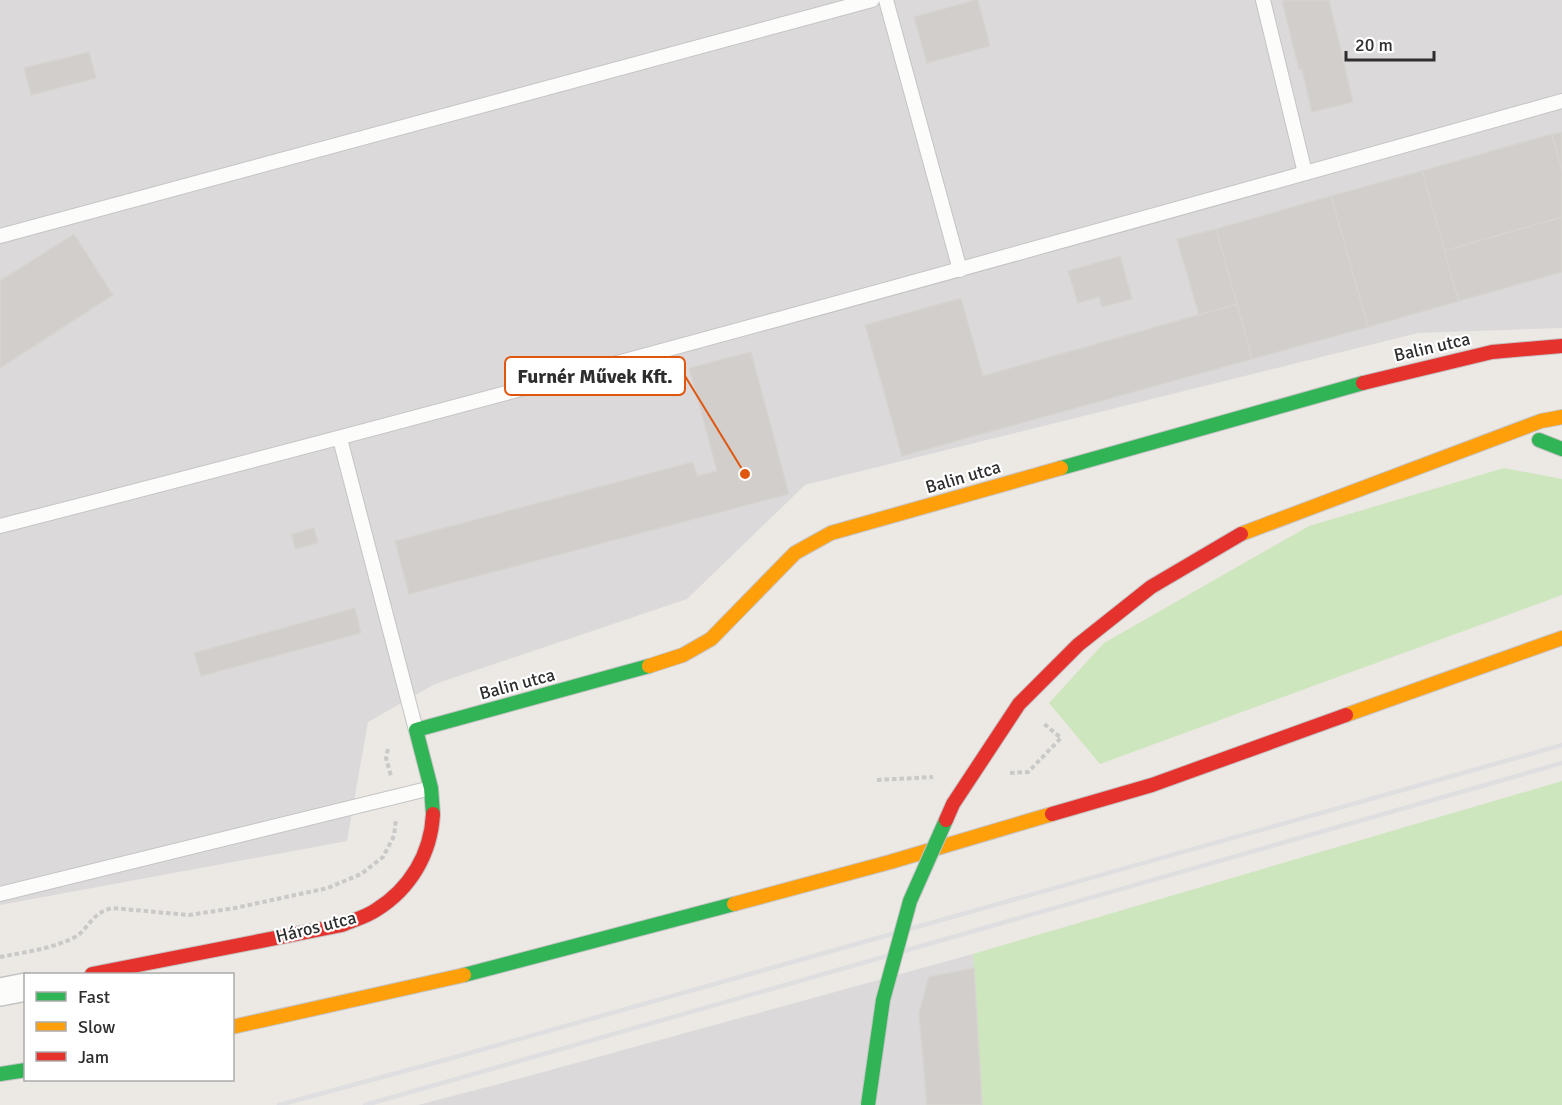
<svg xmlns="http://www.w3.org/2000/svg" width="1562" height="1105" font-family="Signika,sans-serif">
	<rect width="100%" height="100%" fill="#ece8e4"/>
	<g fill="#dcd9db">
		<path d="M 0,0 L 1562,0 L 1562,328 L 1418,333 L 805,485 L 687,599 L 435,684 L 368,722 L 347,841 L 0,905 Z"/>
		<path d="M 973,954 L 982,1105 L 418,1105 L 525,1077 Z"/>
	</g>
	<g fill="#cee6be">
		<path d="M 1504,468 L 1562,479 L 1562,595 L 1100,764 L 1049,703 L 1104,643 L 1309,526 Z"/>
		<path d="M 1562,781 L 1562,1105 L 982,1105 L 973,954 Z"/>
	</g>
	<g fill="#d1cecb" stroke="#d7d4d0" stroke-width="1.5">
		<path d="M 975,0 L 978,0 L 990,46 L 927,63 L 914,17 Z"/>
		<path d="M 1282,0 L 1329,0 L 1353,102 L 1312,112 L 1302,69 L 1299,70 Z"/>
		<path d="M 89,52 L 96,78 L 31,95 L 24,68 Z"/>
		<path d="M 1562,132 L 1562,171 L 1552,134 Z"/>
		<path d="M 1552,134 L 1562,171 L 1562,217 L 1444,251 L 1422,171 Z"/>
		<path d="M 1422,171 L 1459,301 L 1368,327 L 1331,196 Z"/>
		<path d="M 1331,196 L 1368,327 L 1252,359 L 1216,229 Z"/>
		<path d="M 1562,217 L 1562,272 L 1459,301 L 1444,251 Z"/>
		<path d="M 1216,229 L 1237,304 L 1199,315 L 1177,239 Z"/>
		<path d="M 74,234 L 113,295 L 0,368 L 0,281 Z"/>
		<path d="M 1120,256 L 1132,299 L 1102,307 L 1099,297 L 1078,303 L 1068,271 Z"/>
		<path d="M 961,298 L 983,376 L 1237,304 L 1252,359 L 902,456 L 865,325 Z"/>
		<path d="M 751,352 L 789,494 L 409,594 L 395,541 L 693,462 L 697,476 L 717,471 L 689,368 Z"/>
		<path d="M 314,528 L 318,543 L 295,549 L 292,534 Z"/>
		<path d="M 355,608 L 361,633 L 201,676 L 194,653 Z"/>
		<path d="M 974,968 L 982,1105 L 927,1105 L 919,1013 L 929,977 Z"/>
	</g>
	<g fill="none" stroke-linecap="round" stroke-linejoin="round">
		<g stroke="#c5c4c5" stroke-width="16">
			<g id="lane">
				<path d="M 886,0 L 960,270"/>
				<path d="M 1263,0 L 1305,173"/>
				<path d="M 0,236 L 872,0"/>
				<path d="M 340,439 L 416,730"/>
				<path d="M 0,526 C 523,392 1043,247 1562,101"/>
				<path d="M 0,894 L 431,788"/>
			</g>
		</g>
		<g stroke="#c5c4c5" stroke-width="30">
			<path id="street" d="M 0,992 L 26,987"/>
		</g>
		<g stroke="#c5c4c5" stroke-width="16">
			<g id="fast">
				<path d="M 1539,440 L 1562,449"/>
				<path d="M 1061,468 L 1363,383"/>
				<path d="M 433,814 L 431,788 L 416,730 L 649,666"/>
				<path d="M 464,975 L 734,904"/>
				<path d="M 0,1074 L 26,1070"/>
			</g>
		</g>
		<g stroke="#c5c4c5" stroke-width="16">
			<g id="slow">
				<path d="M 1241,534 L 1541,421 L 1562,417"/>
				<path d="M 649,666 L 683,655 L 711,639 L 795,553 L 831,533 L 1061,468"/>
				<path d="M 1346,715 L 1562,638"/>
				<path d="M 734,904 L 890,862 L 1052,814"/>
				<path d="M 232,1027 L 464,975"/>
			</g>
		</g>
		<g stroke="#c5c4c5" stroke-width="16">
			<g id="jam">
				<path d="M 1363,383 L 1492,352 L 1562,346"/>
				<path d="M 1052,814 L 1152,785 L 1346,715"/>
				<path d="M 92,974 L 342,925 C 353,920 366,917 376,910 C 410,889 431,854 433,814"/>
			</g>
		</g>
		<g stroke="#c9c9c8" stroke-width="4" stroke-dasharray="4.5 3" stroke-linecap="butt">
			<path d="M 388,749 L 386,758 L 391,776"/>
			<path d="M 1010,773 L 1028,772 L 1061,738 L 1043,723"/>
			<path d="M 877,780 L 933,777"/>
			<path d="M 0,957 C 25,952 52,949 75,937 C 90,928 90,914 112,908 L 189,915 L 235,908 L 328,888 L 361,874 L 383,857 L 394,836 L 396,819"/>
		</g>
		<use href="#lane" stroke="#fcfcfb" stroke-width="14"/>
		<use href="#street" stroke="#fcfcfb" stroke-width="27"/>
		<use href="#fast" stroke="#30b455" stroke-width="14"/>
		<use href="#slow" stroke="#ff9f0a" stroke-width="14"/>
		<use href="#jam" stroke="#e5322d" stroke-width="14"/>
		<g stroke="#dfdfe1" stroke-width="4.5">
			<path d="M 279,1105 L 445,1060 L 1562,745"/>
			<path d="M 365,1105 L 1562,763"/>
		</g>
		<g stroke="#c5c4c5" stroke-width="16" stroke-linecap="butt">
			<path id="fast-bridge" d="M 868,1105 L 883,1000 L 910,901 L 946,820"/>
		</g>
		<g stroke="#c5c4c5" stroke-width="16" stroke-linecap="butt">
			<path id="jam-bridge" d="M 946,820 L 953,804 L 1019,704 L 1078,645 L 1151,587 L 1241,534"/>
		</g>
		<use href="#fast-bridge" stroke="#30b455" stroke-width="14"/>
		<use href="#jam-bridge" stroke="#e5322d" stroke-width="14"/>
	</g>
	<g text-anchor="middle" dominant-baseline="central" stroke-width="4.5" stroke-linejoin="round" paint-order="stroke">
		<g font-size="18" fill="#2e2e2e" stroke="#fff">
			<text transform="translate(1432 347) rotate(-13)">Balin utca</text>
			<text transform="translate(963 477) rotate(-16)">Balin utca</text>
			<text transform="translate(517 684) rotate(-15)">Balin utca</text>
			<text transform="translate(316 927) rotate(-14)">Háros utca</text>
		</g>
	</g>
	<path fill="none" stroke="#df570e" stroke-width="2" d="M745 474L685 376"/>
	<circle fill="#df570e" stroke="#fff" stroke-width="2" cx="745" cy="474" r="6"/>
	<rect fill="#fff" stroke="#df570e" stroke-width="2" x="505" y="357" width="180" height="38" rx="6"/>
	<g font-size="20" text-anchor="middle" font-weight="bold" fill="#2e2e2e">
		<text x="595" y="383">Furnér Művek Kft.</text>
	</g>
	<rect x="24" y="973" width="210" height="108" fill="#ffffff" stroke="#ababab" stroke-width="1.5"/>
	<rect x="36" y="992" width="30" height="9" fill="#30b455" stroke="#ababab" stroke-width="1.5"/>
	<text x="78" y="1003" font-size="18" fill="#2e2e2e">Fast</text>
	<rect x="36" y="1022" width="30" height="9" fill="#ff9f0a" stroke="#ababab" stroke-width="1.5"/>
	<text x="78" y="1033" font-size="18" fill="#2e2e2e">Slow</text>
	<rect x="36" y="1052" width="30" height="9" fill="#e5322d" stroke="#ababab" stroke-width="1.5"/>
	<text x="78" y="1063" font-size="18" fill="#2e2e2e">Jam</text>
	<path d="M1346 51v9h88v-9" fill="none" stroke="#2e2e2e" stroke-width="3"/>
	<text x="1355" y="51" font-size="18" fill="#2e2e2e" stroke="#ffffff" stroke-width="4.5" paint-order="stroke">20 m</text>
</svg>
